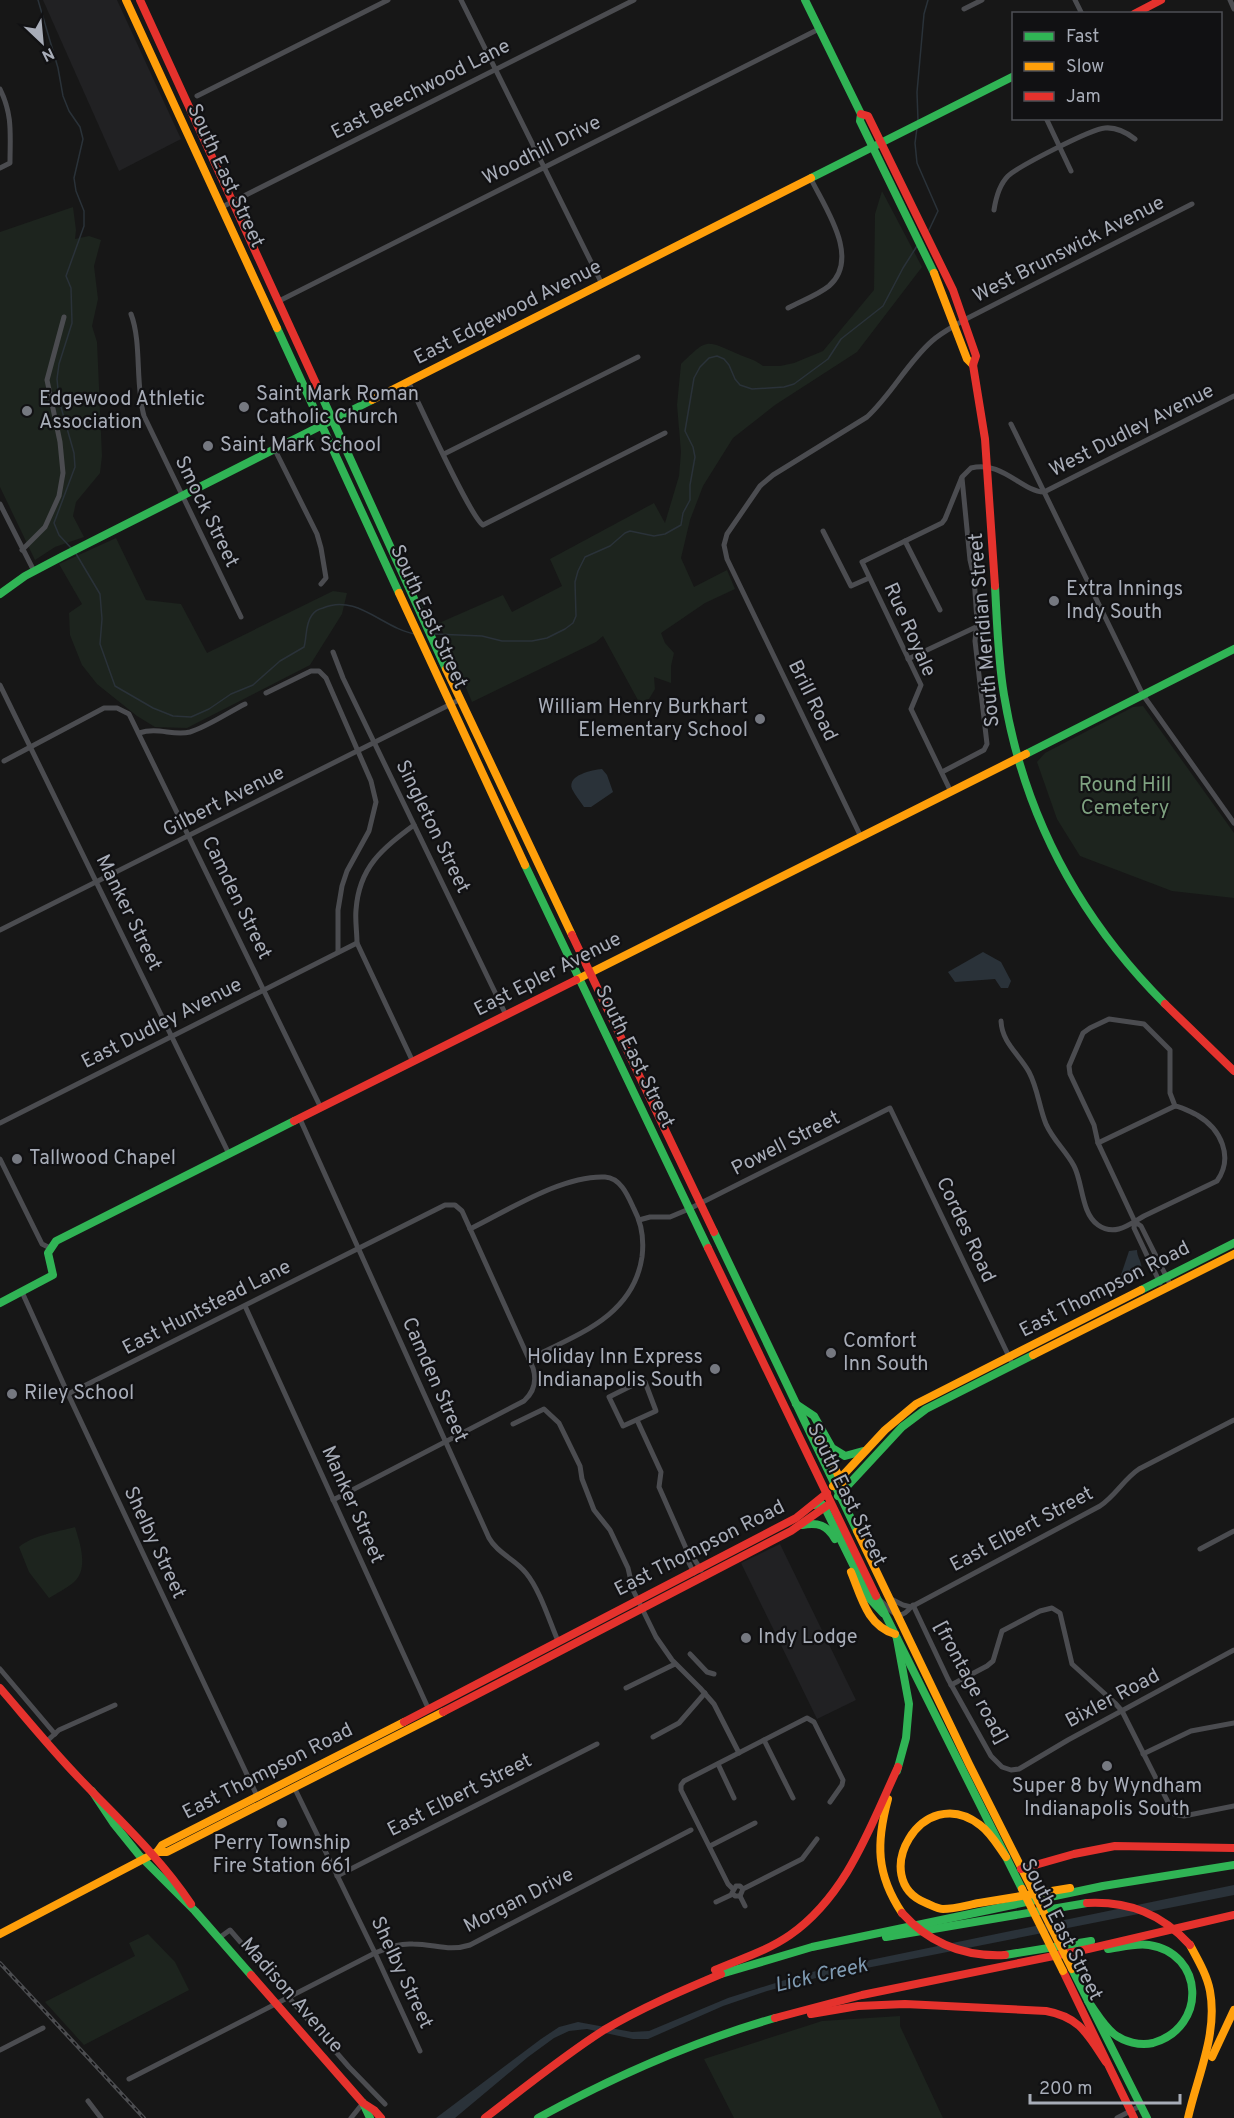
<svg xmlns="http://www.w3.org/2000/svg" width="1234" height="2118" font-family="Overpass,sans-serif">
	<rect width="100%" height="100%" fill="#171717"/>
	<g fill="#212123">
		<path d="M 43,0 L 117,0 L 181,139 L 119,171 Z"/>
		<path d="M 780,1544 L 856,1700 L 817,1719 L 741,1563 Z"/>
	</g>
	<g fill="#1d241e">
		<path d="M 882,191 L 922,267 L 857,352 L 775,405 L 733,438 L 703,486 L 690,520 L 681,558 L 694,587 L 727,570 L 735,589 L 705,603 L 661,633 L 665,643 L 674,653 L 671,666 L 671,683 L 654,677 L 655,689 L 649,699 L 639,702 L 603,636 L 596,642 L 472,702 L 439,623 L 503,595 L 512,612 L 562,586 L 550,559 L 654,503 L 665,523 L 679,476 L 681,452 L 677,405 L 681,364 C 708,338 705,340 738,354 C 747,358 756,360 763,366 L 780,366 L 794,363 L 823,351 L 874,290 L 875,214 Z"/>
		<path d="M 73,207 L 76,230 L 75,239 L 89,236 L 101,240 L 94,266 L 98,299 L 92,326 L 97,342 L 102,456 L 100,473 L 76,502 L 73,516 L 84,537 L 55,547 L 35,560 L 0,487 L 0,232 Z"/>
		<path d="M 116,538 L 146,600 L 181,604 L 207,653 L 333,591 L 347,593 L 342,614 L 310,665 L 187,728 L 155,727 L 137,716 L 97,684 L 82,665 L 70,635 L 69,613 L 82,604 L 59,564 Z"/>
		<path d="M 1143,706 L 1234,833 L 1234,898 L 1172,891 L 1080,856 L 1057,819 L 1037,762 L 1045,753 L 1133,707 Z"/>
		<path d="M 75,1527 C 80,1543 89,1569 74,1582 C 66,1589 57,1593 49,1598 L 29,1572 L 19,1547 C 33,1535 57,1532 75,1527 Z"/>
		<path d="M 148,1934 L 175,1962 L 189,1990 L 84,2045 L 45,2002 L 135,1956 L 129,1943 Z"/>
		<path d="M 900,2016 L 900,2026 L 943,2118 L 734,2118 L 704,2059 L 822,2021 Z"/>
	</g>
	<g fill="#2a3239">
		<path d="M 602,769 L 607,775 L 613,792 L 591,807 L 584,807 C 580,801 575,795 572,789 C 567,775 592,770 602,769 Z"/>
		<path d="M 983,952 L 1001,962 L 1011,981 L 1008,988 L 1001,988 L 995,979 L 955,982 L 948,972 Z"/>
		<path d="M 1137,1250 C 1137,1256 1140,1259 1141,1264 C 1144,1277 1130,1283 1120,1286 L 1119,1281 L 1129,1251 Z"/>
		<path d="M 1234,1885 L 1234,1895 L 816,1978 L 767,1991 L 723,2006 L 648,2039 L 633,2039 L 587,2029 L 569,2031 L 554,2038 L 528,2057 L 455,2118 L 436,2118 L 541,2039 L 559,2027 L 578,2022 L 632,2032 L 649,2031 L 728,1998 L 807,1973 Z"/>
	</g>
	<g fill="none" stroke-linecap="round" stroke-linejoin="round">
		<g stroke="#2a3239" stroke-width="1.5">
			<path d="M 38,0 L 58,68 L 63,96 L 69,111 L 80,127 L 83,139 L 74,178 L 76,191 L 84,211 L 84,226 L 66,276 L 71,288 L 72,323 L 59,364 L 57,379 L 59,400 L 74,453 L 75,467 L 54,523 L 59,535 L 72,549"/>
			<path d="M 918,121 L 917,92 L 924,14 L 928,0"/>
			<path d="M 917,128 L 915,143 L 917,163 L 938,211 L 929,230"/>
			<path d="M 75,552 L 100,594 L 102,619 L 100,644 L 115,686 L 153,708 L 173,716 L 191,717 L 209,709 L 231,694 L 253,685 L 280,661 L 304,647 C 307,637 305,624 312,615 C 314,612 319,609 323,608 C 356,593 384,629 415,634"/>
			<path d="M 435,634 L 482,636 L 502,641 L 532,641 L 547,638 L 565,629 L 573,623 L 576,616 L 575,582 L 578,571 L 585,557 L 610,546 L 625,533 L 630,531 L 654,536 L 665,534 L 681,525 L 683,513 L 690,500 L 690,485 L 695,457 L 693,447 L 685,431 L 694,378 L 700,367 L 709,358 L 717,356 L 724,359 L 729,365 L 735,379 L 740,385 L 752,389 L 769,388 L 784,387 L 794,384 L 828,359 L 841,339 L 883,306 L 903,268 L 917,246"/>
		</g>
		<g stroke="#4b4c50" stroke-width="5">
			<path d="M 461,0 L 602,284"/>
			<path d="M 1075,0 L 1082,14"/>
			<path d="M 1230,0 L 1234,9"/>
			<path d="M 964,9 L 982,0"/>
			<path d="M 0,89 C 13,115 10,135 10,163 L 0,168"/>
			<path d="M 197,96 L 388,0"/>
			<path d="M 1046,118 L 1071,171"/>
			<path d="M 222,207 L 634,0"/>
			<path d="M 994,210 C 996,197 999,185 1008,176 C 1019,166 1091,129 1105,128 C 1116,127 1126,132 1135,139"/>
			<path d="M 279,301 L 819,29"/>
			<path d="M 788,308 C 801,301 818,295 829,286 C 861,258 825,208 811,179"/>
			<path d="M 131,314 C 142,343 135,384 144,416 L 241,617"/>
			<path d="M 408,381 C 419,403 470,517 483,525 L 665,433"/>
			<path d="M 1011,424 L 1143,695 L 1234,823"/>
			<path d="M 275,450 L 317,534 L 321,548 L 326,578 L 321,584"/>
			<path d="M 444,454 L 638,357"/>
			<path d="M 0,504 L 34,571"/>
			<path d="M 823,531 L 851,586 L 869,578"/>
			<path d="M 905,541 L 940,610"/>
			<path d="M 22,550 L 45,527 L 59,496 L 63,473 L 60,442 L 47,380 L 64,317"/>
			<path d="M 333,652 L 343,678 L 506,1015"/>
			<path d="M 908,659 L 976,627"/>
			<path d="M 0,685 L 229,1154"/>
			<path d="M 266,693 L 311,671 L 319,671 L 326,678 L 371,781 L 376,802 L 369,831 L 347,871 L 342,886 L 338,910 L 338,952"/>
			<path d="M 139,733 C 158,727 173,736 190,732 C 207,727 229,712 245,704"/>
			<path d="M 4,761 L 104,708 L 117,708 L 129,714 L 321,1108"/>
			<path d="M 942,772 L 984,750 L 987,744 L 975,641 L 977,621 L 974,577 L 970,560 L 962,478"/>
			<path d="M 951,792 L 911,709 L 921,685 L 862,562 L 942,523 L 945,519 L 962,477 L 971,468 C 1002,460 1021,491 1044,492 L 1234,396"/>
			<path d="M 861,837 L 727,559 L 724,545 L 727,534 L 760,486 L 773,475 L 867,417 C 892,394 907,363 932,341 C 942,332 953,327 964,320 L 1192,204"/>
			<path d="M 0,930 L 461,699"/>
			<path d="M 357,943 L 413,1062"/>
			<path d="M 1001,1021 C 1002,1043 1019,1054 1029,1072 C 1038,1089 1039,1107 1046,1124 C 1053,1140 1066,1151 1074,1166 C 1083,1183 1081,1213 1098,1225 C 1115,1237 1130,1224 1144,1216 L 1217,1181 C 1234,1157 1221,1129 1197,1115 C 1190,1112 1183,1107 1175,1106 L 1170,1093 L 1170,1050 L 1144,1024 L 1109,1019 L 1090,1028 L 1083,1033 L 1069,1066 L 1070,1074 L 1094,1125 L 1098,1143 L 1135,1222 L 1134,1228 L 1160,1283"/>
			<path d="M 300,1119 L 489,1538 C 498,1554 515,1559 526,1573 C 540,1590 549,1620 558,1641"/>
			<path d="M 0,1123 L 357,943 C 357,932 355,921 356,910 C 359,867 382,849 414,825"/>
			<path d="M 1098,1143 L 1175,1106"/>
			<path d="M 0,1159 L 42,1244 L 48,1247"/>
			<path d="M 639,1220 L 650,1217 L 670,1217 L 689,1209 L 890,1108 L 1013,1365"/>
			<path d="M 1135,1222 L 1141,1226 L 1171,1286"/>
			<path d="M 470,1229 C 507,1211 562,1175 605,1177 C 621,1178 628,1196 634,1209 C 642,1224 644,1241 642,1257 C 633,1317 576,1335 529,1359"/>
			<path d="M 22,1292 L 68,1394 L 258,1798"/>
			<path d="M 245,1306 L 429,1710"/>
			<path d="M 641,1381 L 645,1382 L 656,1411 L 623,1426 L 609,1397 Z"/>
			<path d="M 68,1394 L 445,1205 L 455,1205 L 462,1211 L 533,1368 C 537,1381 534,1392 524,1401 L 333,1500"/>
			<path d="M 637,1420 L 661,1472 L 659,1487 L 689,1555 L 687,1559 L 694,1573"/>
			<path d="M 513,1424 L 544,1409 L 559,1423 L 580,1466 L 582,1479 L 594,1510 L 610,1530 L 628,1568 L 633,1590 L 656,1637 L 672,1660 L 700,1688 L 714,1704 L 739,1753"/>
			<path d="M 1200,1549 L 1234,1531"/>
			<path d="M 689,1555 L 693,1557 L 701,1570"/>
			<path d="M 878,1599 C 890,1606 896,1626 911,1607 L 1100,1506 C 1116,1495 1124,1479 1139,1469 L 1234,1420"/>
			<path d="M 891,1599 L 903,1605 L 911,1607"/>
			<path d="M 913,1605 L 948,1679 L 991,1756 L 1002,1767 L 1011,1770 L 1019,1769 L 1068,1740 L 1234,1650"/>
			<path d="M 690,1654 L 707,1672 L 714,1674"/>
			<path d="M 0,1669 L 55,1734"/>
			<path d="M 951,1685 L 987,1666 L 993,1661 L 1002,1631 L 1040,1611 L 1052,1608 L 1060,1613 L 1072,1664 L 1115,1703 L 1122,1711 L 1174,1814 L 1184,1816 L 1234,1806"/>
			<path d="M 626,1688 L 675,1664"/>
			<path d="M 653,1737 L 679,1723 L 705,1693"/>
			<path d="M 764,1740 L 793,1798"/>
			<path d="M 47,1741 L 59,1730 L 115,1705"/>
			<path d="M 1143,1754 L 1191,1731 L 1234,1723"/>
			<path d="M 718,1764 L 734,1798"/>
			<path d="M 294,1787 L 375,1953 L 420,2051"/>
			<path d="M 710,1846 L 755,1823"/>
			<path d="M 337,1876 L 597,1744"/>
			<path d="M 733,1889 L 728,1884 L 681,1790 L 681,1785 L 684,1781 L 807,1718 L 814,1722 L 843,1780 L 842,1785 L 830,1802"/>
			<path d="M 743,1889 L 740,1886 L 736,1886 L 732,1893 L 735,1896 L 740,1896 L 743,1889 L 802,1859 L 817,1839"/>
			<path d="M 740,1896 L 745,1906"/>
			<path d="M 716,1902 L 733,1894"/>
			<path d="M 219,1938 L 230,1930 L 349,2067 L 385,2104"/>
			<path d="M 0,2050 L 43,2028"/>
			<path d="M 129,2079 L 375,1953 C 388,1948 399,1943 413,1944 C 435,1944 448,1952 470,1945 L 691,1830"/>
			<path d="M 88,2101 L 101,2118"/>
			<path d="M 351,2118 L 363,2103"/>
			<path d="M 1117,2118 L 1140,2106"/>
		</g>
		<g stroke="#30b455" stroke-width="8">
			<path d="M 805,0 L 861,114 L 860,121 L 934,273"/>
			<path d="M 811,178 L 1014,76"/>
			<path d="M 277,328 L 399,593"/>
			<path d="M 318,388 L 446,669"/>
			<path d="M 995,586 C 997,622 998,659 1004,695 C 1024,816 1078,917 1165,1004"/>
			<path d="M 0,594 L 25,576 L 63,556 L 372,400"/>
			<path d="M 1026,754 L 1234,649"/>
			<path d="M 525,865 L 708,1248"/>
			<path d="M 714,1232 L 857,1531"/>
			<path d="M 1141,1290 L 1234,1243"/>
			<path d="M 0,1303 L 53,1275 L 48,1253 L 56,1241 L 294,1121"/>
			<path d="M 796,1404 L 814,1416 L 832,1448 L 845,1456 L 863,1451"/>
			<path d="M 838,1496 L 902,1427 L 926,1409 L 1033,1355"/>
			<path d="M 814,1505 L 822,1504 L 825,1508 L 870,1599 L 883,1613"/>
			<path d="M 802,1525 C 818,1522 827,1525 835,1539"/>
			<path d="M 876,1596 L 1022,1889"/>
			<path d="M 897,1639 L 909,1704 L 906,1738 L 897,1771"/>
			<path d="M 92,1791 L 114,1824 L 139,1855 L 195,1911 L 251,1975"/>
			<path d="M 886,1937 L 1087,1903"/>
			<path d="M 1005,1955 L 1091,1941"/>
			<path d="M 1072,1969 L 1147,2118"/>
			<path d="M 721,1974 L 812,1947 L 1103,1886 L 1234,1865"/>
			<path d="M 1088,2001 C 1096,2012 1103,2025 1114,2034 C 1124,2042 1140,2046 1153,2043 C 1208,2027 1204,1953 1149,1945 C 1136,1943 1122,1947 1108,1949"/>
			<path d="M 363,2103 L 370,2118"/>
			<path d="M 538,2118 C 613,2077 692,2042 775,2018"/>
		</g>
		<g stroke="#ff9f0a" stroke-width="8">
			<path d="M 126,0 L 277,328"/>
			<path d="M 934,273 L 967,359 L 973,365"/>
			<path d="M 372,400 L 811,178"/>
			<path d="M 399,593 L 525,865"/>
			<path d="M 446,669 L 572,935"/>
			<path d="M 576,980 L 1026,754"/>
			<path d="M 1033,1355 L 1234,1254"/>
			<path d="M 813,1433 L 824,1445 L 840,1479 L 844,1482"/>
			<path d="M 833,1486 L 885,1430 L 916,1404 L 1141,1290"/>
			<path d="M 857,1531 L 969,1764 L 1031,1887"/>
			<path d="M 851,1572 C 861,1596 867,1626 895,1634"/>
			<path d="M 888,1799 C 876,1843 876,1874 902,1913"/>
			<path d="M 157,1852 L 162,1845 L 404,1722"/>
			<path d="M 1006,1857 C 998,1846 991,1833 980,1825 C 922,1780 867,1880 926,1903 C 931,1905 938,1909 943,1909 C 954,1909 968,1905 979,1903 C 1010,1898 1040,1893 1070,1888"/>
			<path d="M 0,1934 L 157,1852 L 167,1852 L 443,1712"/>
			<path d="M 1212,2057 L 1234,2010"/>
			<path d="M 1188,2118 C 1197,2077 1218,2034 1210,1991 C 1207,1975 1198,1960 1190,1945"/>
		</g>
		<g stroke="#e5322d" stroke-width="8">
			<path d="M 140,0 L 318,388"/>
			<path d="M 1134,14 L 1161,0"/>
			<path d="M 861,114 L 868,116 L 953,290 L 976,356 L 973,365 L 985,439 L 995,586"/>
			<path d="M 572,935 L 714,1232"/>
			<path d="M 1165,1004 L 1234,1071"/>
			<path d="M 294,1121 L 576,980"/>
			<path d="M 708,1248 L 876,1596"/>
			<path d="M 0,1688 C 26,1718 51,1749 79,1778 C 118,1819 159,1856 191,1904"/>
			<path d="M 443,1712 L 791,1531 L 828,1505"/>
			<path d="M 404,1722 L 796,1518 L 827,1493"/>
			<path d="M 1021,1869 L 1074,1854 L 1115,1846 L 1234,1848"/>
			<path d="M 715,1970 C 740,1959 767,1951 790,1935 C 847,1895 870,1827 898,1767"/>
			<path d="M 1063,1971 L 1134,2118"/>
			<path d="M 251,1975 L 363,2103 L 374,2110 L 381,2118"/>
			<path d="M 811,2014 L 858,2006 L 905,2004 L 1046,2011 C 1080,2017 1088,2035 1106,2062"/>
			<path d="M 775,2018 L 862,1995 L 1088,1949 L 1234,1915"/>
			<path d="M 485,2118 C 524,2088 562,2057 604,2030 C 641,2008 681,1991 721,1974"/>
		</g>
		<g stroke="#4b4c4f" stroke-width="4">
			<path id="rail" d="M 0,1963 L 144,2118"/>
		</g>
		<use href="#rail" stroke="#111113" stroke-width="1.5" stroke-dasharray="4.5" stroke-linecap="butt"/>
		<g stroke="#ff9f0a" stroke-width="8">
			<path d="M 1031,1887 L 1072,1969"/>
			<path d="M 1022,1889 L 1063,1971"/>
		</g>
		<g stroke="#e5322d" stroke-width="8">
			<path d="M 1087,1903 C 1129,1901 1162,1914 1190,1945"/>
			<path d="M 902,1913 C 930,1944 964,1957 1005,1955"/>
		</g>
	</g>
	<g fill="#757880" stroke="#111113" stroke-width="2">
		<circle cx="244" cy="407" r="6"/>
		<circle cx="27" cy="411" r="6"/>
		<circle cx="208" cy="446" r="6"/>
		<circle cx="1054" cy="601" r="6"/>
		<circle cx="760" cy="719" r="6"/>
		<circle cx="17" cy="1159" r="6"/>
		<circle cx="831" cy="1353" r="6"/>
		<circle cx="715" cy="1369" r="6"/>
		<circle cx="12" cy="1394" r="6"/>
		<circle cx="746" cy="1638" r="6"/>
		<circle cx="1107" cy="1766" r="6"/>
		<circle cx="282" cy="1823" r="6"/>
	</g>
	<g text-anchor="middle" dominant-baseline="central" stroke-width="4.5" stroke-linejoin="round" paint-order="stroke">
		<g font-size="20" fill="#a8adb8" stroke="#111113">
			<text transform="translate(421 90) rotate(-27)">East Beechwood Lane</text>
			<text transform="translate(542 151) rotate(-27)">Woodhill Drive</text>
			<text transform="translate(225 176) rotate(65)">South East Street</text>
			<text transform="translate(1069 250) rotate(-27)">West Brunswick Avenue</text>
			<text transform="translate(508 313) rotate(-27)">East Edgewood Avenue</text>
			<text transform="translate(1132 431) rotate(-27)">West Dudley Avenue</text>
			<text transform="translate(206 512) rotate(64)">Smock Street</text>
			<text transform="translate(428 617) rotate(65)">South East Street</text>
			<text transform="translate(909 630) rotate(66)">Rue Royale</text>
			<text transform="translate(985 630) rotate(-95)">South Meridian Street</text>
			<text transform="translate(812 701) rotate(64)">Brill Road</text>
			<text transform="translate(224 802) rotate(-27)">Gilbert Avenue</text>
			<text transform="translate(432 827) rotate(64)">Singleton Street</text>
			<text transform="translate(236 898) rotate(64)">Camden Street</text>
			<text transform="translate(128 913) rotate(64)">Manker Street</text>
			<text transform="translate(548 975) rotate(-27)">East Epler Avenue</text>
			<text transform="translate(162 1024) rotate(-27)">East Dudley Avenue</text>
			<text transform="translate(634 1057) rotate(64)">South East Street</text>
			<text transform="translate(786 1144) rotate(-27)">Powell Street</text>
			<text transform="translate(965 1230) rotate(65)">Cordes Road</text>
			<text transform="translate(1105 1290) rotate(-27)">East Thompson Road</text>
			<text transform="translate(207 1308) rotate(-27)">East Huntstead Lane</text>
			<text transform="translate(434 1380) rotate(66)">Camden Street</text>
			<text transform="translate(846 1495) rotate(64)">South East Street</text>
			<text transform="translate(352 1505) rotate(66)">Manker Street</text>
			<text transform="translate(1022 1530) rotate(-28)">East Elbert Street</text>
			<text transform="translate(154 1543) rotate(65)">Shelby Street</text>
			<text transform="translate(700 1549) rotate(-27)">East Thompson Road</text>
			<text transform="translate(970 1683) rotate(62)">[frontage road]</text>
			<text transform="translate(1113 1699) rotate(-28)">Bixler Road</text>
			<text transform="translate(268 1772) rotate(-27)">East Thompson Road</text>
			<text transform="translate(460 1796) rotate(-27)">East Elbert Street</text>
			<text transform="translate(519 1901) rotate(-27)">Morgan Drive</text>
			<text transform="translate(1061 1930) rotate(63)">South East Street</text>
			<text transform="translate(401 1973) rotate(65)">Shelby Street</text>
			<text transform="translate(291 1996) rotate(49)">Madison Avenue</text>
		</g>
		<g font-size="20" fill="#a8adb8" stroke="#111113" text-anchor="start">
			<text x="256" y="395">Saint Mark Roman<tspan x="256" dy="23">Catholic Church</tspan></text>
			<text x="39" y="400">Edgewood Athletic<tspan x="39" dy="23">Association</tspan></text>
			<text x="220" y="446">Saint Mark School</text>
			<text x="1066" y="590">Extra Innings<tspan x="1066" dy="23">Indy South</tspan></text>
			<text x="748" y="708" text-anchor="end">William Henry Burkhart<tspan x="748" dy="23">Elementary School</tspan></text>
			<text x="29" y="1159">Tallwood Chapel</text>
			<text x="843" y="1342">Comfort<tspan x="843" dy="23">Inn South</tspan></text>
			<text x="703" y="1358" text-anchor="end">Holiday Inn Express<tspan x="703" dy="23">Indianapolis South</tspan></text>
			<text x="24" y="1394">Riley School</text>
			<text x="758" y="1638">Indy Lodge</text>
			<text x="1107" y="1787" text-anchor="middle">Super 8 by Wyndham<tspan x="1107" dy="23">Indianapolis South</tspan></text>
			<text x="282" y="1844" text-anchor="middle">Perry Township<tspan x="282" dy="23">Fire Station 661</tspan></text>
		</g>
		<g font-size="20" fill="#7fa381" stroke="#111113">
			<text x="1125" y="786">Round Hill<tspan x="1125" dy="23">Cemetery</tspan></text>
		</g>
		<g font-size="21" font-style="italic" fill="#7f9bb3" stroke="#111113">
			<text transform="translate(821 1976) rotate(-13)">Lick Creek</text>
		</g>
	</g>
	<rect x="1012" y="12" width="210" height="108" fill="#111113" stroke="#4d4f55" stroke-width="1.5"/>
	<rect x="1024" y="32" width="30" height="9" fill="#30b455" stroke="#4d4f55" stroke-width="1.5"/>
	<text x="1066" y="42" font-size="18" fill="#a8adb8">Fast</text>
	<rect x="1024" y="62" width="30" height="9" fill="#ff9f0a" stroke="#4d4f55" stroke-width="1.5"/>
	<text x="1066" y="72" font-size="18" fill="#a8adb8">Slow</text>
	<rect x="1024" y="92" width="30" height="9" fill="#e5322d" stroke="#4d4f55" stroke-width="1.5"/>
	<text x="1066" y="102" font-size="18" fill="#a8adb8">Jam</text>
	<g transform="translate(42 42) rotate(154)" stroke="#111113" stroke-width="4.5" paint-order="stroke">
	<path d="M0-4.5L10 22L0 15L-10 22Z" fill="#a8adb8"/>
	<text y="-9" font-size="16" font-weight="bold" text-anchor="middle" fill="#a8adb8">N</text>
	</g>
	<path d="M1030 2094v9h150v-9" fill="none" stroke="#a8adb8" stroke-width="3"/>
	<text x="1039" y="2094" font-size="18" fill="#a8adb8" stroke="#111113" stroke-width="4.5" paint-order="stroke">200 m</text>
</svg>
